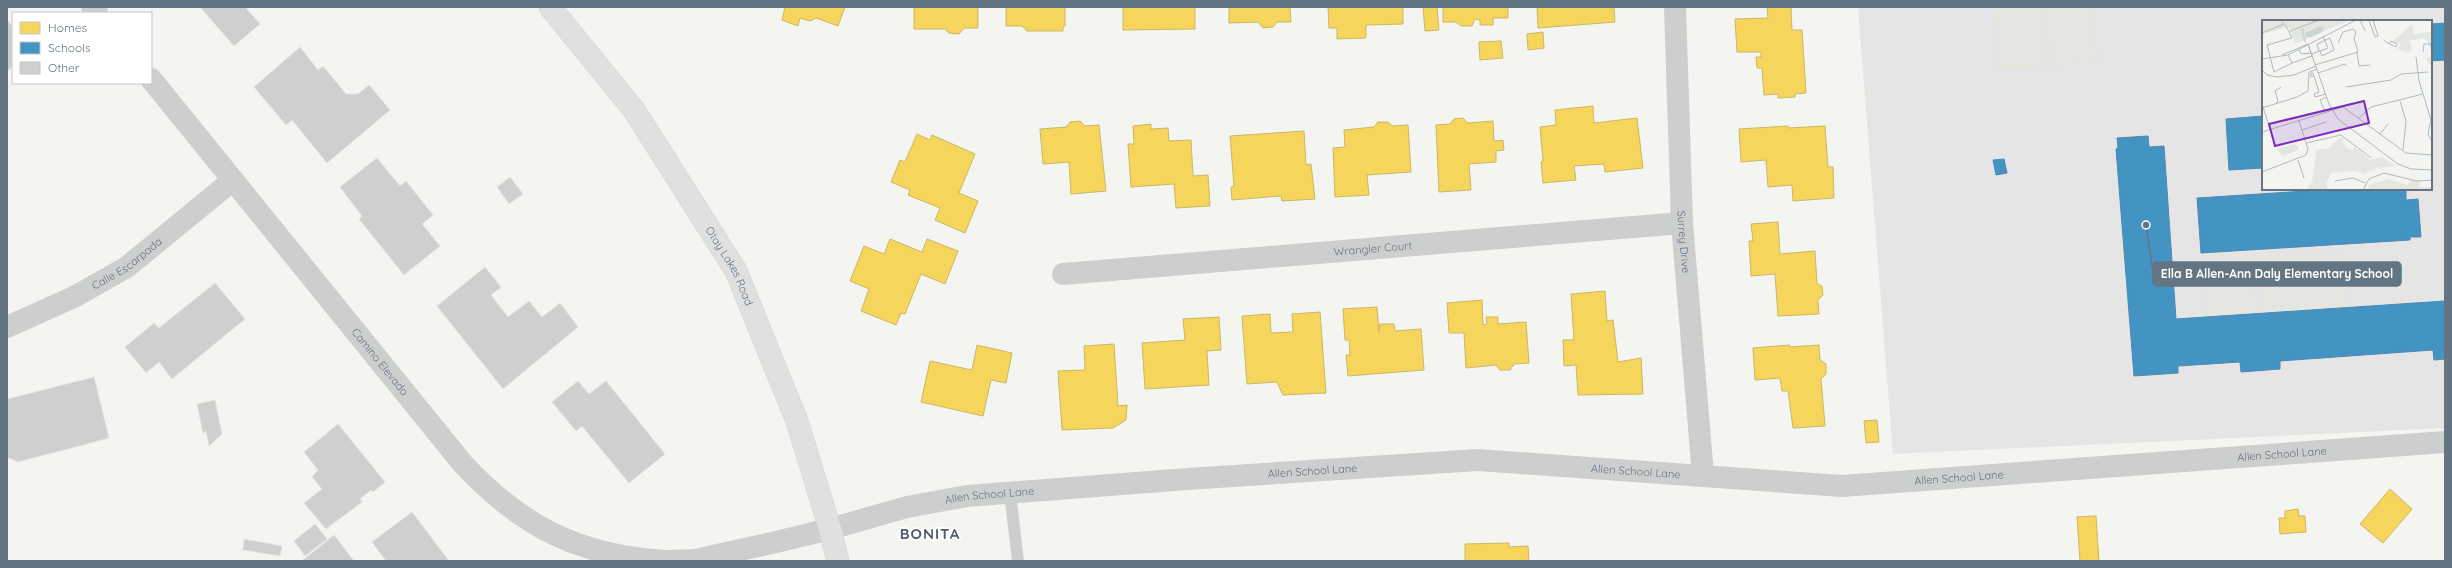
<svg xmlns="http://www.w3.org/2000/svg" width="2452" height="568" font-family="Quicksand,sans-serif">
	<rect width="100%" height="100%" fill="#f4f4f1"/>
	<path fill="#e4e5e4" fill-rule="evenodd" d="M 1858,7 L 2445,7 L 2445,428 L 1893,454 ZM 2263,21 L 2431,21 L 2431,189 L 2263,189 Z"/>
	<g fill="#e4e7df">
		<path d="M 1994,7 L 2041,7 L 2045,66 L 1998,69 Z"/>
		<path d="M 2046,7 L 2093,7 L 2097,62 L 2050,65 Z"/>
		<path d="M 2343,253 L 2346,307 L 2263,311 L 2260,258 Z"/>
		<path d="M 2253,258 L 2257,313 L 2205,316 L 2201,262 Z"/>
	</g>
	<g fill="#f6d55c" stroke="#cab867">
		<path d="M 785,7 L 845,7 L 838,26 L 816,18 L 810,21 L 800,18 L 798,26 L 782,20 Z"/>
		<path d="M 914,7 L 978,7 L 978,28 L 964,28 L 959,34 L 949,33 L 945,29 L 914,29 Z"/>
		<path d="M 1006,7 L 1065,7 L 1065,26 L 1063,26 L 1063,31 L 1027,31 L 1022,26 L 1006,26 Z"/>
		<path d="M 1123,7 L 1195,7 L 1195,29 L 1123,30 Z"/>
		<path d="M 1229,7 L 1290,7 L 1291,22 L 1277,22 L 1273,27 L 1263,28 L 1258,22 L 1229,23 Z"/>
		<path d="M 1328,7 L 1403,7 L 1403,24 L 1366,25 L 1366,38 L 1337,39 L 1337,28 L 1329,28 Z"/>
		<path d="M 1423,7 L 1437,7 L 1439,30 L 1425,31 Z"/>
		<path d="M 1443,7 L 1508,7 L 1508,18 L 1493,18 L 1493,25 L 1480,25 L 1480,20 L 1475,19 L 1472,26 L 1461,26 L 1456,22 L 1443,22 Z"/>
		<path d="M 1537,7 L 1614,7 L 1615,22 L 1538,28 Z"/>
		<path d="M 1767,7 L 1791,7 L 1792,30 L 1802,30 L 1806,93 L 1795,94 L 1795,97 L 1778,98 L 1778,94 L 1764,95 L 1762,68 L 1757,68 L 1756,57 L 1761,57 L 1761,52 L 1737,52 L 1735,19 L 1768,18 Z"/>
		<path d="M 1543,32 L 1544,48 L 1528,50 L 1527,34 Z"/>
		<path d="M 1501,41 L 1503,58 L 1480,60 L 1479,42 Z"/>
		<path d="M 1593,106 L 1594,123 L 1637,118 L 1643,168 L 1605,172 L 1604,164 L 1574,166 L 1576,180 L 1543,183 L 1541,162 L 1543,161 L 1540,127 L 1556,125 L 1555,110 Z"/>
		<path d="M 1463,118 L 1468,123 L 1493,121 L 1494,141 L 1503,140 L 1504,150 L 1496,151 L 1496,162 L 1469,164 L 1471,190 L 1439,192 L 1436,125 L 1450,124 L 1454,119 Z"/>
		<path d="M 1080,121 L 1085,126 L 1099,125 L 1106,191 L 1071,194 L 1069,162 L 1043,164 L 1040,129 L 1066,127 L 1070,122 Z"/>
		<path d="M 1378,122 L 1388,122 L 1392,126 L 1408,125 L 1411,172 L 1367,175 L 1369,195 L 1335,197 L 1333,148 L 1345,147 L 1344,130 L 1374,127 Z"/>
		<path d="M 1151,124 L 1151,129 L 1168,128 L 1169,141 L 1191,140 L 1193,176 L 1208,175 L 1210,206 L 1176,208 L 1174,184 L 1131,187 L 1128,144 L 1134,144 L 1133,126 Z"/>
		<path d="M 1788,126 L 1789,128 L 1825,126 L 1828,167 L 1833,167 L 1834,198 L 1793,201 L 1792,185 L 1768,187 L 1766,160 L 1741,162 L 1739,129 Z"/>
		<path d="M 1304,131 L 1306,165 L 1311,164 L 1315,199 L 1282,201 L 1281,196 L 1232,200 L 1231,187 L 1234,186 L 1230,136 Z"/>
		<path d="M 917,134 L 930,140 L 932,135 L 975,154 L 959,193 L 978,201 L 965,233 L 935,220 L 940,208 L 908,195 L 910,190 L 891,182 L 900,160 L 905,162 Z"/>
		<path d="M 1778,222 L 1780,254 L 1815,251 L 1817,284 L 1822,286 L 1823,295 L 1818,300 L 1819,314 L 1778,316 L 1775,274 L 1751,276 L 1749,241 L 1753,241 L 1751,224 Z"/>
		<path d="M 890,239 L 922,252 L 927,239 L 958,251 L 945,284 L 921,274 L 905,314 L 901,313 L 896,325 L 861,311 L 869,289 L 850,281 L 864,246 L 884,254 Z"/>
		<path d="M 1605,291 L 1607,321 L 1613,320 L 1618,362 L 1641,358 L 1643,394 L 1578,395 L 1576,365 L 1564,366 L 1563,340 L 1574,340 L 1571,294 Z"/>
		<path d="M 1482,300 L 1483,325 L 1487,324 L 1486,317 L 1498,317 L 1498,324 L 1526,322 L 1529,363 L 1514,364 L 1510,370 L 1500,370 L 1496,365 L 1466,368 L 1464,333 L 1449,333 L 1447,303 Z"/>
		<path d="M 1377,307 L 1379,332 L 1380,324 L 1394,324 L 1395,331 L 1421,329 L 1424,370 L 1348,376 L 1346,355 L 1350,355 L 1349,340 L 1345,340 L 1343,309 Z"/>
		<path d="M 1320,312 L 1326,393 L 1283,395 L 1277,382 L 1247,384 L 1242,316 L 1270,314 L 1271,333 L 1293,332 L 1292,314 Z"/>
		<path d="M 1219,317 L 1221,350 L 1207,351 L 1209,385 L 1145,389 L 1142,343 L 1185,340 L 1183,319 Z"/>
		<path d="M 1114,344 L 1118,406 L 1127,405 L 1126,420 L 1113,428 L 1062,430 L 1058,371 L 1085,370 L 1084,346 Z"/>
		<path d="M 977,345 L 1012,353 L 1006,383 L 991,380 L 983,416 L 921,402 L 930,361 L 972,370 Z"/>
		<path d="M 1790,345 L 1790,347 L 1819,345 L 1820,360 L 1826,364 L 1826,374 L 1821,379 L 1825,426 L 1793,428 L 1788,391 L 1782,391 L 1780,378 L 1755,380 L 1753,348 Z"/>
		<path d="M 1877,420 L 1879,442 L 1866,443 L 1864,421 Z"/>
		<path d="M 2390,489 L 2412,509 L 2383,543 L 2360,524 Z"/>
		<path d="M 2298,509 L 2299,516 L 2305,516 L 2306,532 L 2280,534 L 2279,518 L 2285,518 L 2285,511 Z"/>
		<path d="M 2096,516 L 2099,561 L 2080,561 L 2077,517 Z"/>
		<path d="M 1509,543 L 1509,547 L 1528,546 L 1529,561 L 1465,561 L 1465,544 Z"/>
	</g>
	<g fill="#4393c3" stroke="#4d8ab0">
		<path d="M 2445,23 L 2445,60 L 2431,61 L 2431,24 Z"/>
		<path d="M 2263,116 L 2263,168 L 2229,170 L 2226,119 Z"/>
		<path d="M 2148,136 L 2149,147 L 2164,146 L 2176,319 L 2445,301 L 2445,359 L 2434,360 L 2433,350 L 2280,361 L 2280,369 L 2241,372 L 2240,362 L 2178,366 L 2178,373 L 2134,376 L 2116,149 L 2118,148 L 2117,138 Z"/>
		<path d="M 2004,159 L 2007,173 L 1996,175 L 1993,160 Z"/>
		<path d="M 2337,189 L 2406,189 L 2406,200 L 2418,199 L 2421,237 L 2410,237 L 2410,240 L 2201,253 L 2197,198 Z"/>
	</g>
	<g fill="#cecfcf" stroke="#e3e3e1">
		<path d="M 200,7 L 245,7 L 260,24 L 234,46 Z"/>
		<path d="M 7,20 L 13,27 L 13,66 L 7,71 Z"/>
		<path d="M 300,47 L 318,70 L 323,66 L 346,94 L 358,94 L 369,85 L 390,110 L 327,163 L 292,120 L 286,125 L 254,87 Z"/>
		<path d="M 377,158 L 400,186 L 406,181 L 433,215 L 422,224 L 440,246 L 404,275 L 359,219 L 362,216 L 340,187 Z"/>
		<path d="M 510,177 L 523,194 L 509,204 L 497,187 Z"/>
		<path d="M 485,267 L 501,287 L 491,295 L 508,317 L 529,301 L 542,317 L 560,303 L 578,327 L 503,389 L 437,306 Z"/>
		<path d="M 215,283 L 245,319 L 172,379 L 159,362 L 146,373 L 125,347 L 154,323 L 159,328 Z"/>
		<path d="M 94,377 L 109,438 L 18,462 L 7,457 L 7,399 Z"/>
		<path d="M 578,381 L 589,394 L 606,381 L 665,454 L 629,483 L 582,426 L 576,431 L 552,402 Z"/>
		<path d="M 215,400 L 222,434 L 209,446 L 206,431 L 203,433 L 197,404 Z"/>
		<path d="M 338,424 L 385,482 L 373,492 L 371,490 L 360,499 L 362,502 L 326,529 L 304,503 L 322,489 L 312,477 L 318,470 L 304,452 Z"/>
		<path d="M 412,512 L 449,561 L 386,561 L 372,542 Z"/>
		<path d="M 315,524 L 327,539 L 305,556 L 294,541 Z"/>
		<path d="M 334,535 L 354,561 L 302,561 Z"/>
		<path d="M 244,539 L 282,546 L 280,556 L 243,550 Z"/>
	</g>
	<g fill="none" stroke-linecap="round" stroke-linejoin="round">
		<g stroke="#d0d1d0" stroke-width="23">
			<g id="primary">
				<path id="s6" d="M 550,7 L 634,110 L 736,271 L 797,421 L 830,529 L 838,561"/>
			</g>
		</g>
		<path stroke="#cdcece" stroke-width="12" d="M 1010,493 L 1018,561"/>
		<g stroke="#cdcece" stroke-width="22">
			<path d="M 92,7 L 97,13"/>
			<path id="s1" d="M 1675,7 L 1682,223 L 1703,475"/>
			<path id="s2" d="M 151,79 L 463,464 C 522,527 579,556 666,561"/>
			<path id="s3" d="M 1063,274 L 1682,223"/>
			<path id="s4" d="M 7,327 L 74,297 L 127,267 L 233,180"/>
			<path id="s5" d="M 669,561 L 695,560 L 776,542 L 830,529 L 907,507 L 967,496 L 1187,479 L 1478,460 L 1842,486 L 2445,442"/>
		</g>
		<use href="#primary" stroke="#e0e0e1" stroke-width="22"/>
	</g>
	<g text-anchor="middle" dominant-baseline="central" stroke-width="4" stroke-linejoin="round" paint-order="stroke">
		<g font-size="11" fill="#637582" stroke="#fff">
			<text stroke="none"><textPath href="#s1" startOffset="235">Surrey Drive</textPath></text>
			<text stroke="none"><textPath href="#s3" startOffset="311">Wrangler Court</textPath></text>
			<text stroke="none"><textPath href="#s4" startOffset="136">Calle Escarpada</textPath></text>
			<text stroke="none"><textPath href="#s6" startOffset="316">Otay Lakes Road</textPath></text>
			<text stroke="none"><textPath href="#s2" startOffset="364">Camino Elevado</textPath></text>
			<text stroke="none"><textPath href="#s5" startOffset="1624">Allen School Lane</textPath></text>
			<text stroke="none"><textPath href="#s5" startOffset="976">Allen School Lane</textPath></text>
			<text stroke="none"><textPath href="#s5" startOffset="652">Allen School Lane</textPath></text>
			<text stroke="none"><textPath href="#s5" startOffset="1300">Allen School Lane</textPath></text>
			<text stroke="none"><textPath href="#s5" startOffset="328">Allen School Lane</textPath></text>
		</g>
		<g font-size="15" font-weight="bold" letter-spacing="1" fill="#515e67" stroke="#fff">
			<text x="930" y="533">BONITA</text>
		</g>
	</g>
	<g transform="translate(2262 20)">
		<rect width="170" height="170" fill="#f4f4f1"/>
		<path d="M 0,0 L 88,0 L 33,24 L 27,7 L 0,14 ZM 150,4 L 152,15 L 170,11 L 170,48 L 164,38 L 170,37 L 166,21 L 160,18 L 147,21 L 150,29 L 146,33 L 136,29 L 138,24 L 131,21 ZM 78,117 L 83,118 L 81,121 L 84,128 L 90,130 L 93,127 L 108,140 L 120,137 L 134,146 L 114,148 L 102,154 L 94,151 L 69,153 L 64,163 L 66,170 L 44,170 L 50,162 L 54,130 L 67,128 ZM 31,124 L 35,125 L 37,130 L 20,136 L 15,129 ZM 126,159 L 146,165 L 148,160 L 158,161 L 157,167 L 170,167 L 170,170 L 107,170 L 106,165 Z" fill="#e4e7df"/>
		<path d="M 57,7 L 61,7 L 61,11 L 50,17 L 43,17 L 43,13 Z" fill="#ccd4d6"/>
		<path fill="none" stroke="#ccd4d6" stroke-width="2" d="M 40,8 L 43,22"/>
		<path fill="none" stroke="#b1b9be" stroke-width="1" d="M 98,0 L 103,11M 107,0 L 113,17 L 116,16 L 111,0M 23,4 L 30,18 L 5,25 L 12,52 L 30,43 L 26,35M 28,11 L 57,0M 0,13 L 22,4 L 19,0M 122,20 L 124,22 L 134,27 L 135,24 L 129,21 L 127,24M 46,24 L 67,84 L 76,99 L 136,144 L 149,149 L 170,150M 46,24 L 50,36M 37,29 L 39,34 L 49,33M 57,31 L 55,24 L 68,18 L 72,30 L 60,36 L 58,31M 161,32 L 162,24 L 168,24 L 170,28M 95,33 L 97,46 L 108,45M 50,34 L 66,28 L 61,16M 20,35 L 46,24M 154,37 L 157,61 L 169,100 L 166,114 L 170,122M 0,39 L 26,35 L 94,0M 30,43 L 50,36M 53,45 L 96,32 L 92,18 L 94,12 L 91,9 L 81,12 L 76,23M 0,50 L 5,55 L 15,57 L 32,55 L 54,46M 56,53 L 83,44 L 84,46M 52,56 L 49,57 L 49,53 L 51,53 L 52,56 L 57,72 L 52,74 L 53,77 L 64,74M 84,67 L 129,60 L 139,54 L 166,52M 138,81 L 144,101 L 141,130M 14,83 L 16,81 L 13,71 L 19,67M 0,84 L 8,109M 0,88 L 35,77 L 46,71 L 47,52 L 55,49M 64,93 L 58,80 L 65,77M 97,98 L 109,87 L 161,74M 40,110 L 64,102M 0,112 L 81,87 L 144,133 L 170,135M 118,114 L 126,104M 44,123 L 79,115 L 109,138M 36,140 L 42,158M 0,152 L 44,135 L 46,129 L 37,101M 73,161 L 91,158 L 103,163M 101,170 L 107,159 L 122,153 L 155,161 L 170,160"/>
		<path fill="#7b2cbf" fill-opacity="0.15" stroke="#7b2cbf" stroke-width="2" d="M 102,81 L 107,103 L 13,126 L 7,104 Z"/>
		<rect width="170" height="170" fill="none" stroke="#637582" stroke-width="2"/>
	</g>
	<path fill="none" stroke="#637582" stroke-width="1.5" d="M2146 225L2153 274"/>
	<circle fill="#637582" stroke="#fff" stroke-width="1.5" cx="2146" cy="225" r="4"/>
	<rect fill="#637582" stroke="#637582" stroke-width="1.5" x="2153" y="262" width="248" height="24" rx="4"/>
	<g font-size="12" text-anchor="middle" font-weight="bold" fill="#fff">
		<text x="2277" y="278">Ella B Allen-Ann Daly Elementary School</text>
	</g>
	<rect width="2452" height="568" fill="none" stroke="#637582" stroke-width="16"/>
	<rect x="12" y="12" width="140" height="72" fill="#ffffff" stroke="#c1c8cd"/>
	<rect x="20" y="22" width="20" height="12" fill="#f6d55c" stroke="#c1c8cd"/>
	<text x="48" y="32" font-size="12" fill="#637582">Homes</text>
	<rect x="20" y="42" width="20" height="12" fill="#4393c3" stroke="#c1c8cd"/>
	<text x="48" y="52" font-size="12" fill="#637582">Schools</text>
	<rect x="20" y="62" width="20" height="12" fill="#cecfcf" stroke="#c1c8cd"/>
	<text x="48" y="72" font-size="12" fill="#637582">Other</text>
</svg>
